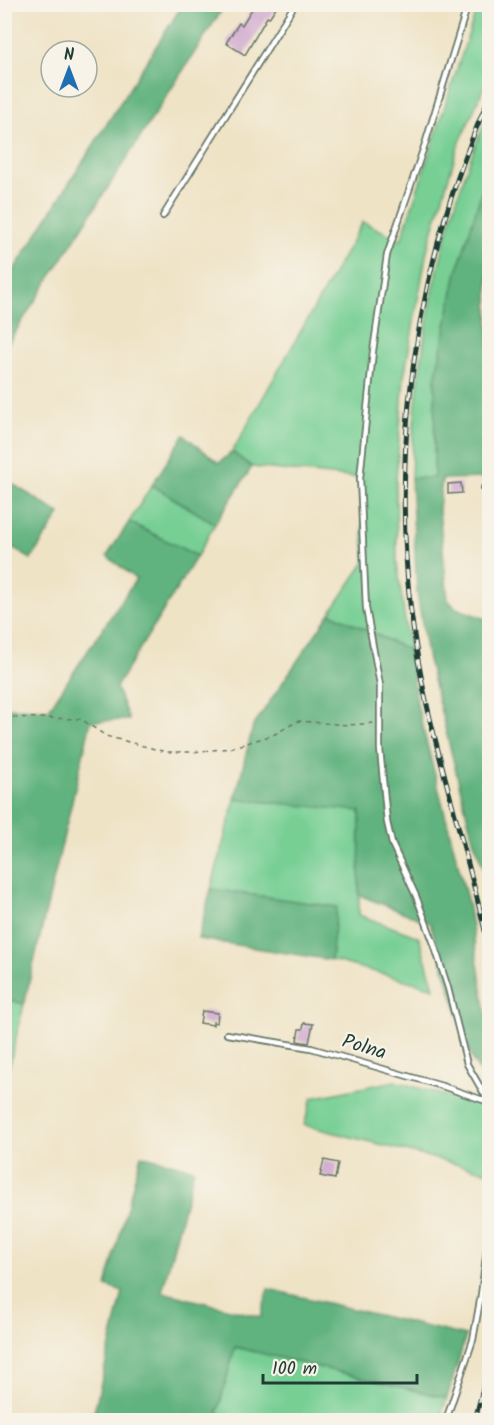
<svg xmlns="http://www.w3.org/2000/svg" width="494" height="1425" font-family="Kalam,sans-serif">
	<rect width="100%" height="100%" fill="#f7f3e8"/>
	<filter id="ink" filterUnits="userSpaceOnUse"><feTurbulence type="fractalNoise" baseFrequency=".0167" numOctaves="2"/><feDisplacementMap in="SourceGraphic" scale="12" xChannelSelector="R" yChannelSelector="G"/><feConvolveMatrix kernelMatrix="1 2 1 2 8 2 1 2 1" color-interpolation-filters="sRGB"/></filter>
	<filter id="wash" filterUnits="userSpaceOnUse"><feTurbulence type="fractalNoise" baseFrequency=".008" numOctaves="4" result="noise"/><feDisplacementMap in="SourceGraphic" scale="24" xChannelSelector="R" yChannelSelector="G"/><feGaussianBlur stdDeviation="1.35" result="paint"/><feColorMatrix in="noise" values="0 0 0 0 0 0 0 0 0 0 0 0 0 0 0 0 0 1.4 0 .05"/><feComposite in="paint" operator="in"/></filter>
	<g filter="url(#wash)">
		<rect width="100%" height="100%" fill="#efe3c6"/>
		<g fill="#77cf94" stroke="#4b8664" stroke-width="1.5">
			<path d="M 478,5 L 489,5 L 489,75 L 457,149 L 427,250 L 404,377 L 396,478 L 397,563 L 409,650 L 330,613 L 365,562 L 360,478 L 252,467 L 232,452 L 363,222 L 401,240 Z"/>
			<path d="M 489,112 L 489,172 L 457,272 L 435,380 L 434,479 L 411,478 C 415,355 440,225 489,112 Z"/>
			<path d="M 152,485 L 215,524 L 197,556 L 129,522 Z"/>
			<path d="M 235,799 L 360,810 L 359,915 L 419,937 L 434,988 L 331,960 L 336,907 L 211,889 Z"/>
			<path d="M 5,999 L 24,1004 L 5,1084 Z"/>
			<path d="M 395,1081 L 480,1106 L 486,1117 L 487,1172 L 304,1125 L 312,1098 Z"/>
			<path d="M 235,1347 L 447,1398 L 439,1420 L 240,1420 L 217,1415 Z"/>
		</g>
		<g fill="#61b27e" stroke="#407859" stroke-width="1.5">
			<path d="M 183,4 L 225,5 L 5,348 L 5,284 Z"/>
			<path d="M 488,171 L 489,478 L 442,479 L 439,510 L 448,600 L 456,608 L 489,620 L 489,884 L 473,839 L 427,656 L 417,592 L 411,478 L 434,478 L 435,380 L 457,272 Z"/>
			<path d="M 184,435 L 219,463 L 232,452 L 252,467 L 215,524 L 152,485 Z"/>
			<path d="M 8,481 L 60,514 L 31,559 L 5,544 L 5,487 Z"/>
			<path d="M 129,522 L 197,556 L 116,687 L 129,720 L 91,721 L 24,1004 L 5,999 L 5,708 L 49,709 L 136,579 L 107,556 Z"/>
			<path d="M 330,613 L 409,650 L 418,709 L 468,903 L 489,1031 L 489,1086 L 472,1059 L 430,923 L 359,895 L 360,811 L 235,799 L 253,726 Z"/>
			<path d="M 211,889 L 337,907 L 331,960 L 198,939 Z"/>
			<path d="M 141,1155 L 194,1169 L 162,1292 L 261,1317 L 268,1289 L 466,1336 L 447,1398 L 235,1347 L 217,1414 L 240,1420 L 92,1420 L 123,1292 L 106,1286 Z"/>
		</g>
		<g id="blocks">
			<g fill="#cfa7cf">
				<path d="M 255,4 L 278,4 L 269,18 L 267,17 L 245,55 L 226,43 L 239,23 L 242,25 Z"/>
				<path d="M 461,483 L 462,493 L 448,494 L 448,484 Z"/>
				<path d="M 202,1011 L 218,1013 L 217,1023 L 213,1022 L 213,1025 L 200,1023 Z"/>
				<path d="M 304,1023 L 313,1024 L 309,1043 L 297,1041 L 299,1029 L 303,1029 Z"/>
				<path d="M 324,1160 L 338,1163 L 335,1179 L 320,1176 Z"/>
			</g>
		</g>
	</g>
	<g filter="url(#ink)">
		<use href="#blocks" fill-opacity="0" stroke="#687767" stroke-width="1.5"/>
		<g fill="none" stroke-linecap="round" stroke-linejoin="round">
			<g stroke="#687767" stroke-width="8">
				<g id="lane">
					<path d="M 468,4 L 426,141 L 387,255 L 373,351 L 360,478 L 366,608 L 380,685 L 380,749 L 387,822 L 392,844 L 416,896 L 433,941 L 448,988 L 467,1064 L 490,1104"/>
					<path d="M 163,216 L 295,4"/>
					<path d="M 484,488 L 490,488"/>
					<path d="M 227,1034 L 311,1048 L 442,1086 L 489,1102"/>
					<path d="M 446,1420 L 473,1340 L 481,1295 L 490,1226"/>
				</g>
			</g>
			<path stroke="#687767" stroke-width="1.5" stroke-dasharray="4.5 4.5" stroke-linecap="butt" d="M 4,717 L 81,719 L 106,736 L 166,752 L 193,752 L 230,748 L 273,735 L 298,721 L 349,725 L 374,723"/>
			<use href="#lane" stroke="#fff" stroke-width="4.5"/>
			<g stroke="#1f3d34" stroke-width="5">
				<g id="rail">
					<path d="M 490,96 C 404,289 381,509 429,714 C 448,794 472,872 490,952"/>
					<path d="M 475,1420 L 490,1361"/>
				</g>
			</g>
			<use href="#rail" stroke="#f7f3e8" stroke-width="3" stroke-dasharray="9" stroke-linecap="butt"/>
		</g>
	</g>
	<g text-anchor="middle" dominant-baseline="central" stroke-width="4.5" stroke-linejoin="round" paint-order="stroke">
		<g font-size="20" fill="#1f3d34" stroke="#f7f3e8">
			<text transform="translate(364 1048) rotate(17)">Polna</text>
		</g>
	</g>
	<rect width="494" height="1425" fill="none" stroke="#f7f3e8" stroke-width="24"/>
	<g transform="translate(69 69)"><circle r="28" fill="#f7f3e8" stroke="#a1aaa0" stroke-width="1.5"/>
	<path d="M0-4.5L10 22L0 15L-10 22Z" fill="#1f6fb2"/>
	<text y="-9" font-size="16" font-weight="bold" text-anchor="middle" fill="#1f3d34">N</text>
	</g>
	<path d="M263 1374v9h154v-9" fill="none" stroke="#1f3d34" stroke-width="3"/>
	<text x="272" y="1374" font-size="18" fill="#1f3d34" stroke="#f7f3e8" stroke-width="4.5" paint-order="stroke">100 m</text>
</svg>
